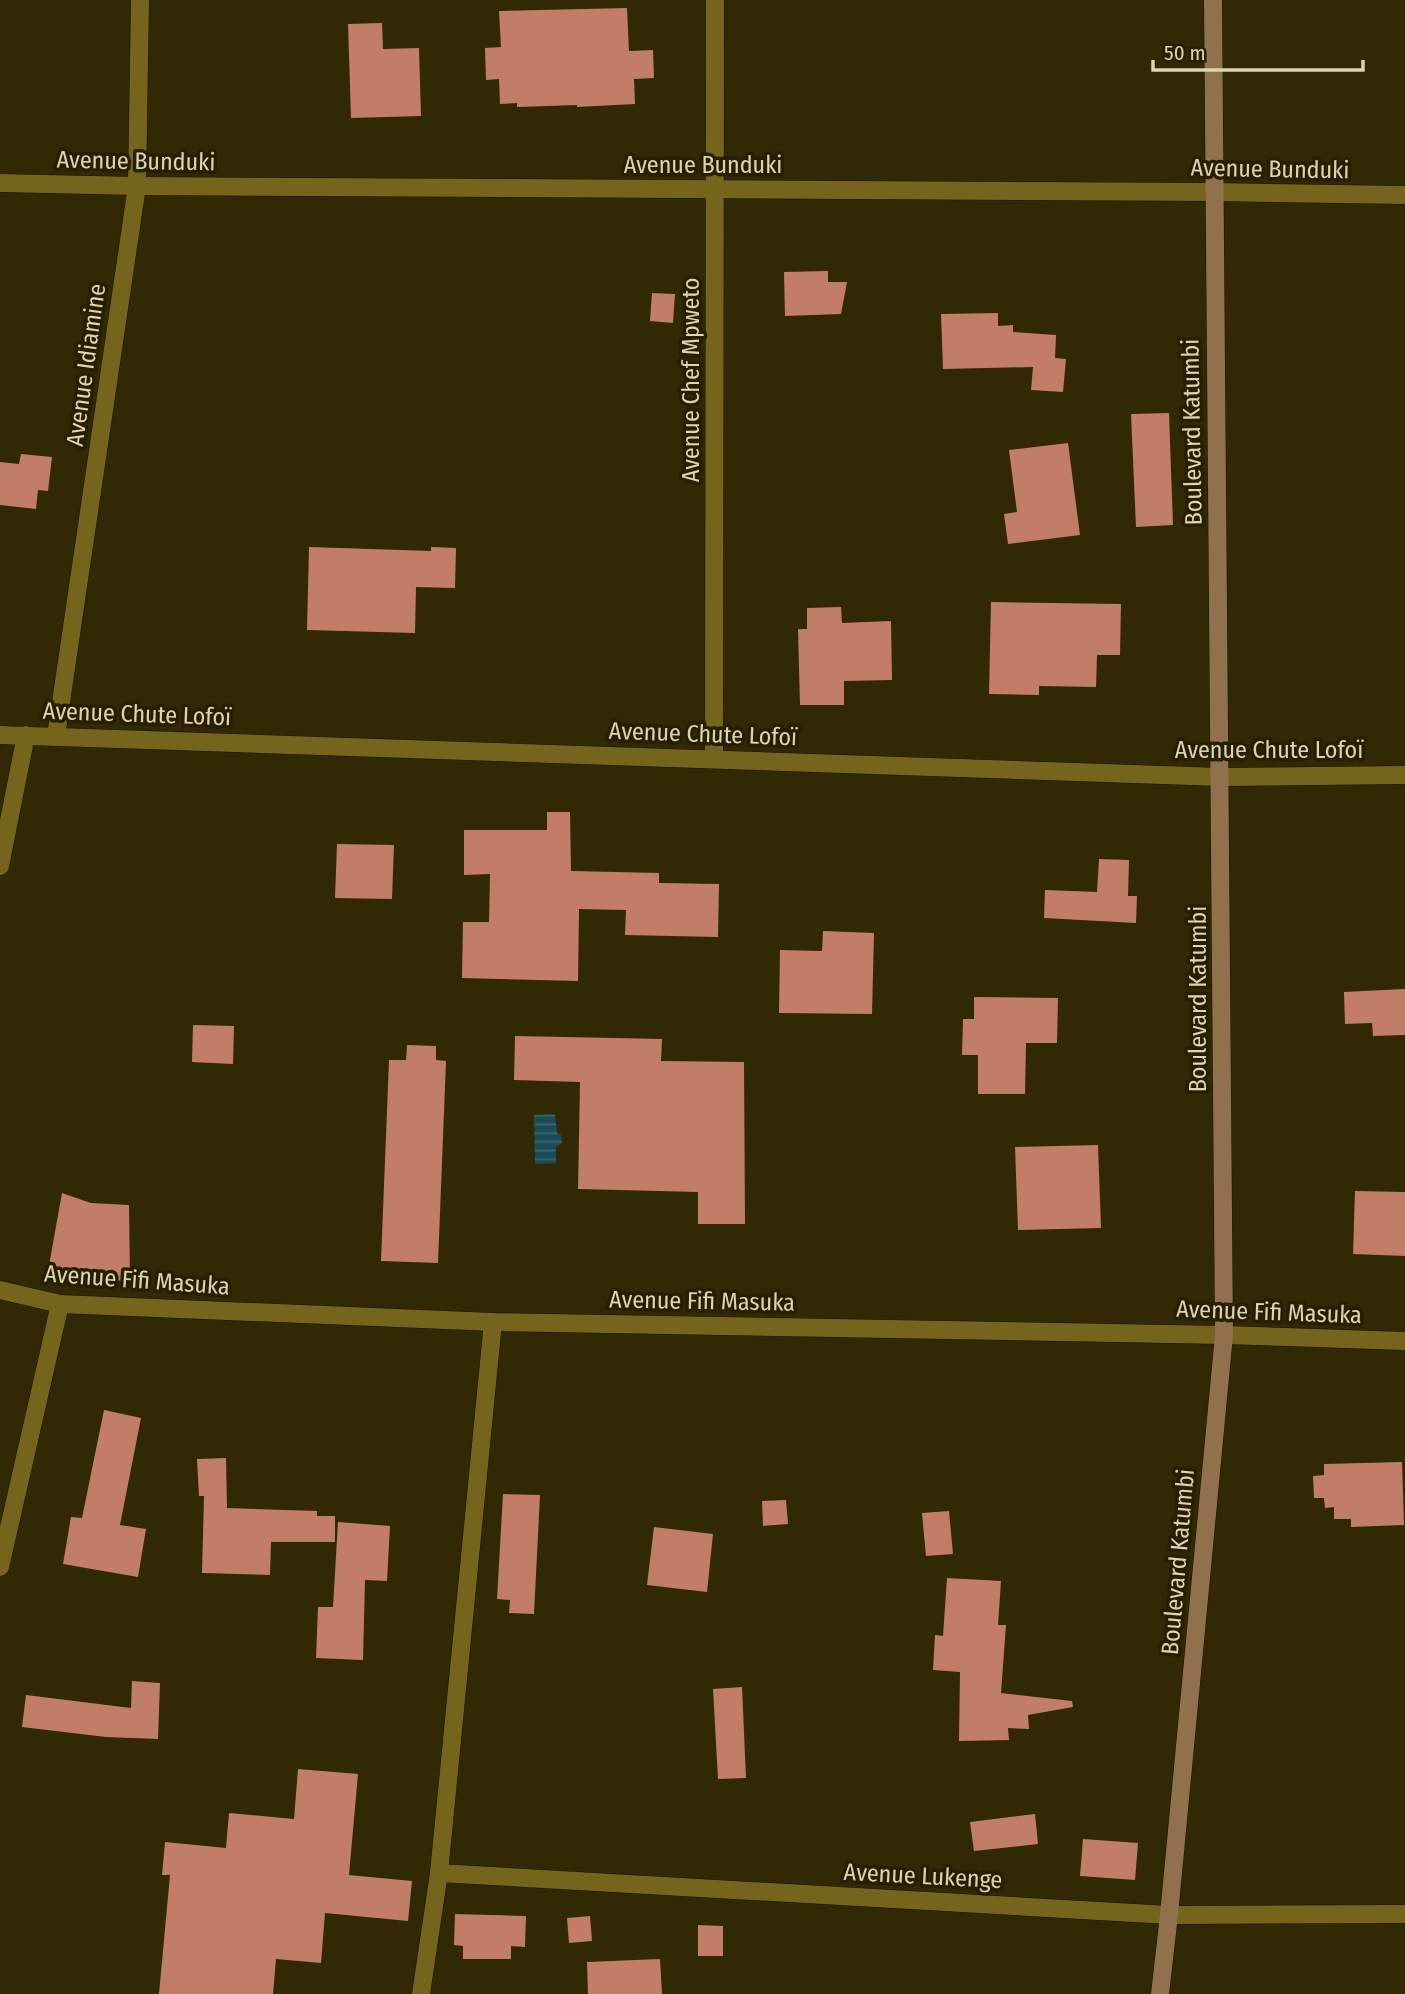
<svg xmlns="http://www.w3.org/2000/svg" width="1405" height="1994" font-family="'Fira Sans Condensed',sans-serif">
	<defs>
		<pattern id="water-rules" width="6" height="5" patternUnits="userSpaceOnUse" patternTransform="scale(1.75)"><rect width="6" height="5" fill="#1a4c58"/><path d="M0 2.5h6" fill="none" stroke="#3b656e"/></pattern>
	</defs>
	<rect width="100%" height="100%" fill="#312903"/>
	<path fill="url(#water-rules)" d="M 555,1114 L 557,1133 L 561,1135 L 562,1143 L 556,1147 L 556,1163 L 535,1164 L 534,1115 Z"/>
	<g fill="#c27d69">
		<path d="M 627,8 L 629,51 L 653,50 L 654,78 L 634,79 L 635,104 L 577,107 L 577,105 L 517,107 L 517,103 L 500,104 L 499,79 L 486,80 L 485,48 L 501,47 L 499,11 Z"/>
		<path d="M 382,23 L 383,49 L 419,48 L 421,116 L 351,118 L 348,24 Z"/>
		<path d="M 828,271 L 828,282 L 847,282 L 841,314 L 785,316 L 784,272 Z"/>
		<path d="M 652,293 L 675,294 L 673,323 L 650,321 Z"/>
		<path d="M 998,313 L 998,326 L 1013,325 L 1013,332 L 1056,335 L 1055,358 L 1066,359 L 1063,392 L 1031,390 L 1033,367 L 943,369 L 941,314 Z"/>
		<path d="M 1169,413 L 1173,525 L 1136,527 L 1131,414 Z"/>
		<path d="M 1068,443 L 1080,535 L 1008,544 L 1004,514 L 1017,512 L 1009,450 Z"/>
		<path d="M 21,454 L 52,457 L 48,491 L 38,490 L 36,509 L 0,505 L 0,462 L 19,464 Z"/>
		<path d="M 309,547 L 431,551 L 431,547 L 456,548 L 455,588 L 416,587 L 415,633 L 307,630 Z"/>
		<path d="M 991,602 L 1121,604 L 1120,655 L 1097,655 L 1096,687 L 1039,686 L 1039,695 L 989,694 Z"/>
		<path d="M 841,607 L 842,623 L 891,621 L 892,680 L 844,681 L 844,705 L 800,705 L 798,629 L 807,629 L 807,608 Z"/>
		<path d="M 547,812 L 570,812 L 571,871 L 659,873 L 659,883 L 719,884 L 718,937 L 625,935 L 626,910 L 579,909 L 578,981 L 462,978 L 463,922 L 489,922 L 490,874 L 464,875 L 464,830 L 547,830 Z"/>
		<path d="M 337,844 L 394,845 L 392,899 L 335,898 Z"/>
		<path d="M 1099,859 L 1129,860 L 1128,896 L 1137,896 L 1136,923 L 1044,918 L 1045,890 L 1097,892 Z"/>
		<path d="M 823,931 L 874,933 L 872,1014 L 779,1013 L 780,950 L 822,951 Z"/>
		<path d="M 1405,989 L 1405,1035 L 1373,1036 L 1372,1023 L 1345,1024 L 1344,992 Z"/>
		<path d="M 974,997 L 1058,998 L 1057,1043 L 1026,1043 L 1025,1094 L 978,1094 L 978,1055 L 962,1055 L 963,1019 L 974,1019 Z"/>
		<path d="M 193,1025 L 234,1026 L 233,1064 L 192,1062 Z"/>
		<path d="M 515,1036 L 662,1039 L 661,1061 L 744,1062 L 745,1224 L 698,1224 L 698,1192 L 578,1189 L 580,1082 L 514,1080 Z"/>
		<path d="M 407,1045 L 436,1046 L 436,1060 L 446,1061 L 438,1263 L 381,1261 L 389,1060 L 406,1060 Z"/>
		<path d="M 1098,1145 L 1101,1228 L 1018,1230 L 1015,1147 Z"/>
		<path d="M 1355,1191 L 1405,1192 L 1405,1256 L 1353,1254 Z"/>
		<path d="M 62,1193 L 91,1203 L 129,1205 L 130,1281 L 76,1279 L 48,1271 Z"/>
		<path d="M 104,1410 L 141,1418 L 120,1525 L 146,1529 L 138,1577 L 63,1564 L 71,1517 L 82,1518 Z"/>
		<path d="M 226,1458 L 227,1508 L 317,1511 L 317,1516 L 335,1516 L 335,1542 L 271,1542 L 270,1575 L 202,1573 L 204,1496 L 199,1496 L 197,1459 Z"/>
		<path d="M 1402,1462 L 1404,1525 L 1351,1527 L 1351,1519 L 1334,1519 L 1334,1507 L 1325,1508 L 1324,1498 L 1314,1498 L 1313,1476 L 1324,1475 L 1324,1464 Z"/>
		<path d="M 503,1494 L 540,1495 L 534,1614 L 509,1613 L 510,1600 L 497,1599 Z"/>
		<path d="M 786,1500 L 788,1524 L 763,1526 L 762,1501 Z"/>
		<path d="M 949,1511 L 953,1554 L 926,1556 L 922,1513 Z"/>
		<path d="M 338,1522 L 390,1526 L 387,1581 L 365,1580 L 363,1660 L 316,1658 L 318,1607 L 333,1607 Z"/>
		<path d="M 654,1527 L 713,1534 L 707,1592 L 647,1585 Z"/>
		<path d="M 947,1578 L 1001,1581 L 998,1625 L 1006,1625 L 1001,1693 L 1072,1701 L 1073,1707 L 1028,1715 L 1029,1729 L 1008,1728 L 1009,1740 L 959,1741 L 960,1672 L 933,1670 L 935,1635 L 943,1636 Z"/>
		<path d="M 132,1681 L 160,1683 L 158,1739 L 106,1737 L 22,1727 L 26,1695 L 131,1708 Z"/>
		<path d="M 742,1687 L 746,1778 L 718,1779 L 713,1689 Z"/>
		<path d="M 298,1769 L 358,1774 L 349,1875 L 412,1881 L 408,1921 L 325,1913 L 321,1963 L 276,1959 L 273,1994 L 159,1994 L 170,1875 L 162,1875 L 165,1842 L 226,1848 L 229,1813 L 294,1819 Z"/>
		<path d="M 1035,1814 L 1038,1844 L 974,1851 L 970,1822 Z"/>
		<path d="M 1083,1839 L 1138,1843 L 1135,1880 L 1080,1876 Z"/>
		<path d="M 455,1914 L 526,1916 L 525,1947 L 511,1946 L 511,1959 L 463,1959 L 463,1946 L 454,1945 Z"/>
		<path d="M 590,1916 L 592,1941 L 569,1943 L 567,1918 Z"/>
		<path d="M 698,1925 L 723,1926 L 723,1956 L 698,1956 Z"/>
		<path d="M 660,1959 L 662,1994 L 588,1994 L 587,1962 Z"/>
	</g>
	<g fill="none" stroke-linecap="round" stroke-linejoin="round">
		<g stroke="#171200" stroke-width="19">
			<g id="street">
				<path d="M 0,183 L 137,186 L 1214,192 L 1405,195"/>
				<path d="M 0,735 L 1221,777 L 1405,775"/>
				<path d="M 56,736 L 137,186 L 140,0"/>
				<path d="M 714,759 L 715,0"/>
				<path d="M 0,866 L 26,735"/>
				<path d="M 0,1290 L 60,1304 L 493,1322 L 1224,1335 L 1405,1341"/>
				<path d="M 0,1567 L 60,1304"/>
				<path d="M 439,1873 L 1169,1915 L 1405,1914"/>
				<path d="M 421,1994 L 439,1873 L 493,1322"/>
			</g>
		</g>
		<g stroke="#171200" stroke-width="19">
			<path id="secondary" d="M 1160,1994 L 1169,1915 L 1224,1335 L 1213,0"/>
		</g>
		<use href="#street" stroke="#75651c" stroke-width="18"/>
		<use href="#secondary" stroke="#91704d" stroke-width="18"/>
	</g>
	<g text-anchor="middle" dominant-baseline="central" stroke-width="7" stroke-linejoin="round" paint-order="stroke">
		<g font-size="24" fill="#dcd4b2" stroke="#281f00">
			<text transform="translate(136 161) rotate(1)">Avenue Bunduki</text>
			<text x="703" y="165">Avenue Bunduki</text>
			<text transform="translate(1270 169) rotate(1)">Avenue Bunduki</text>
			<text transform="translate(86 365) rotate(-82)">Avenue Idiamine</text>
			<text transform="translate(691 380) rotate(-90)">Avenue Chef Mpweto</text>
			<text transform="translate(1192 432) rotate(-91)">Boulevard Katumbi</text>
			<text transform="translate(137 714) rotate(2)">Avenue Chute Lofoï</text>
			<text transform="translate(703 734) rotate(2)">Avenue Chute Lofoï</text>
			<text x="1269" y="750">Avenue Chute Lofoï</text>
			<text transform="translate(1198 999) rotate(-90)">Boulevard Katumbi</text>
			<text transform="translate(137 1280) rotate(4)">Avenue Fifi Masuka</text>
			<text transform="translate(702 1301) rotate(1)">Avenue Fifi Masuka</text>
			<text transform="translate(1269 1312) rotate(2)">Avenue Fifi Masuka</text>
			<text transform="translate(1178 1562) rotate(-85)">Boulevard Katumbi</text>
			<text transform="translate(923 1876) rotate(3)">Avenue Lukenge</text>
		</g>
	</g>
	<path d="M1153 60v10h210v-10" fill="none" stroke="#dcd4b2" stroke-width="3.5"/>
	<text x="1164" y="60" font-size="21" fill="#dcd4b2" stroke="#281f00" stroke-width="5" paint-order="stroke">50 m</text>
</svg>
